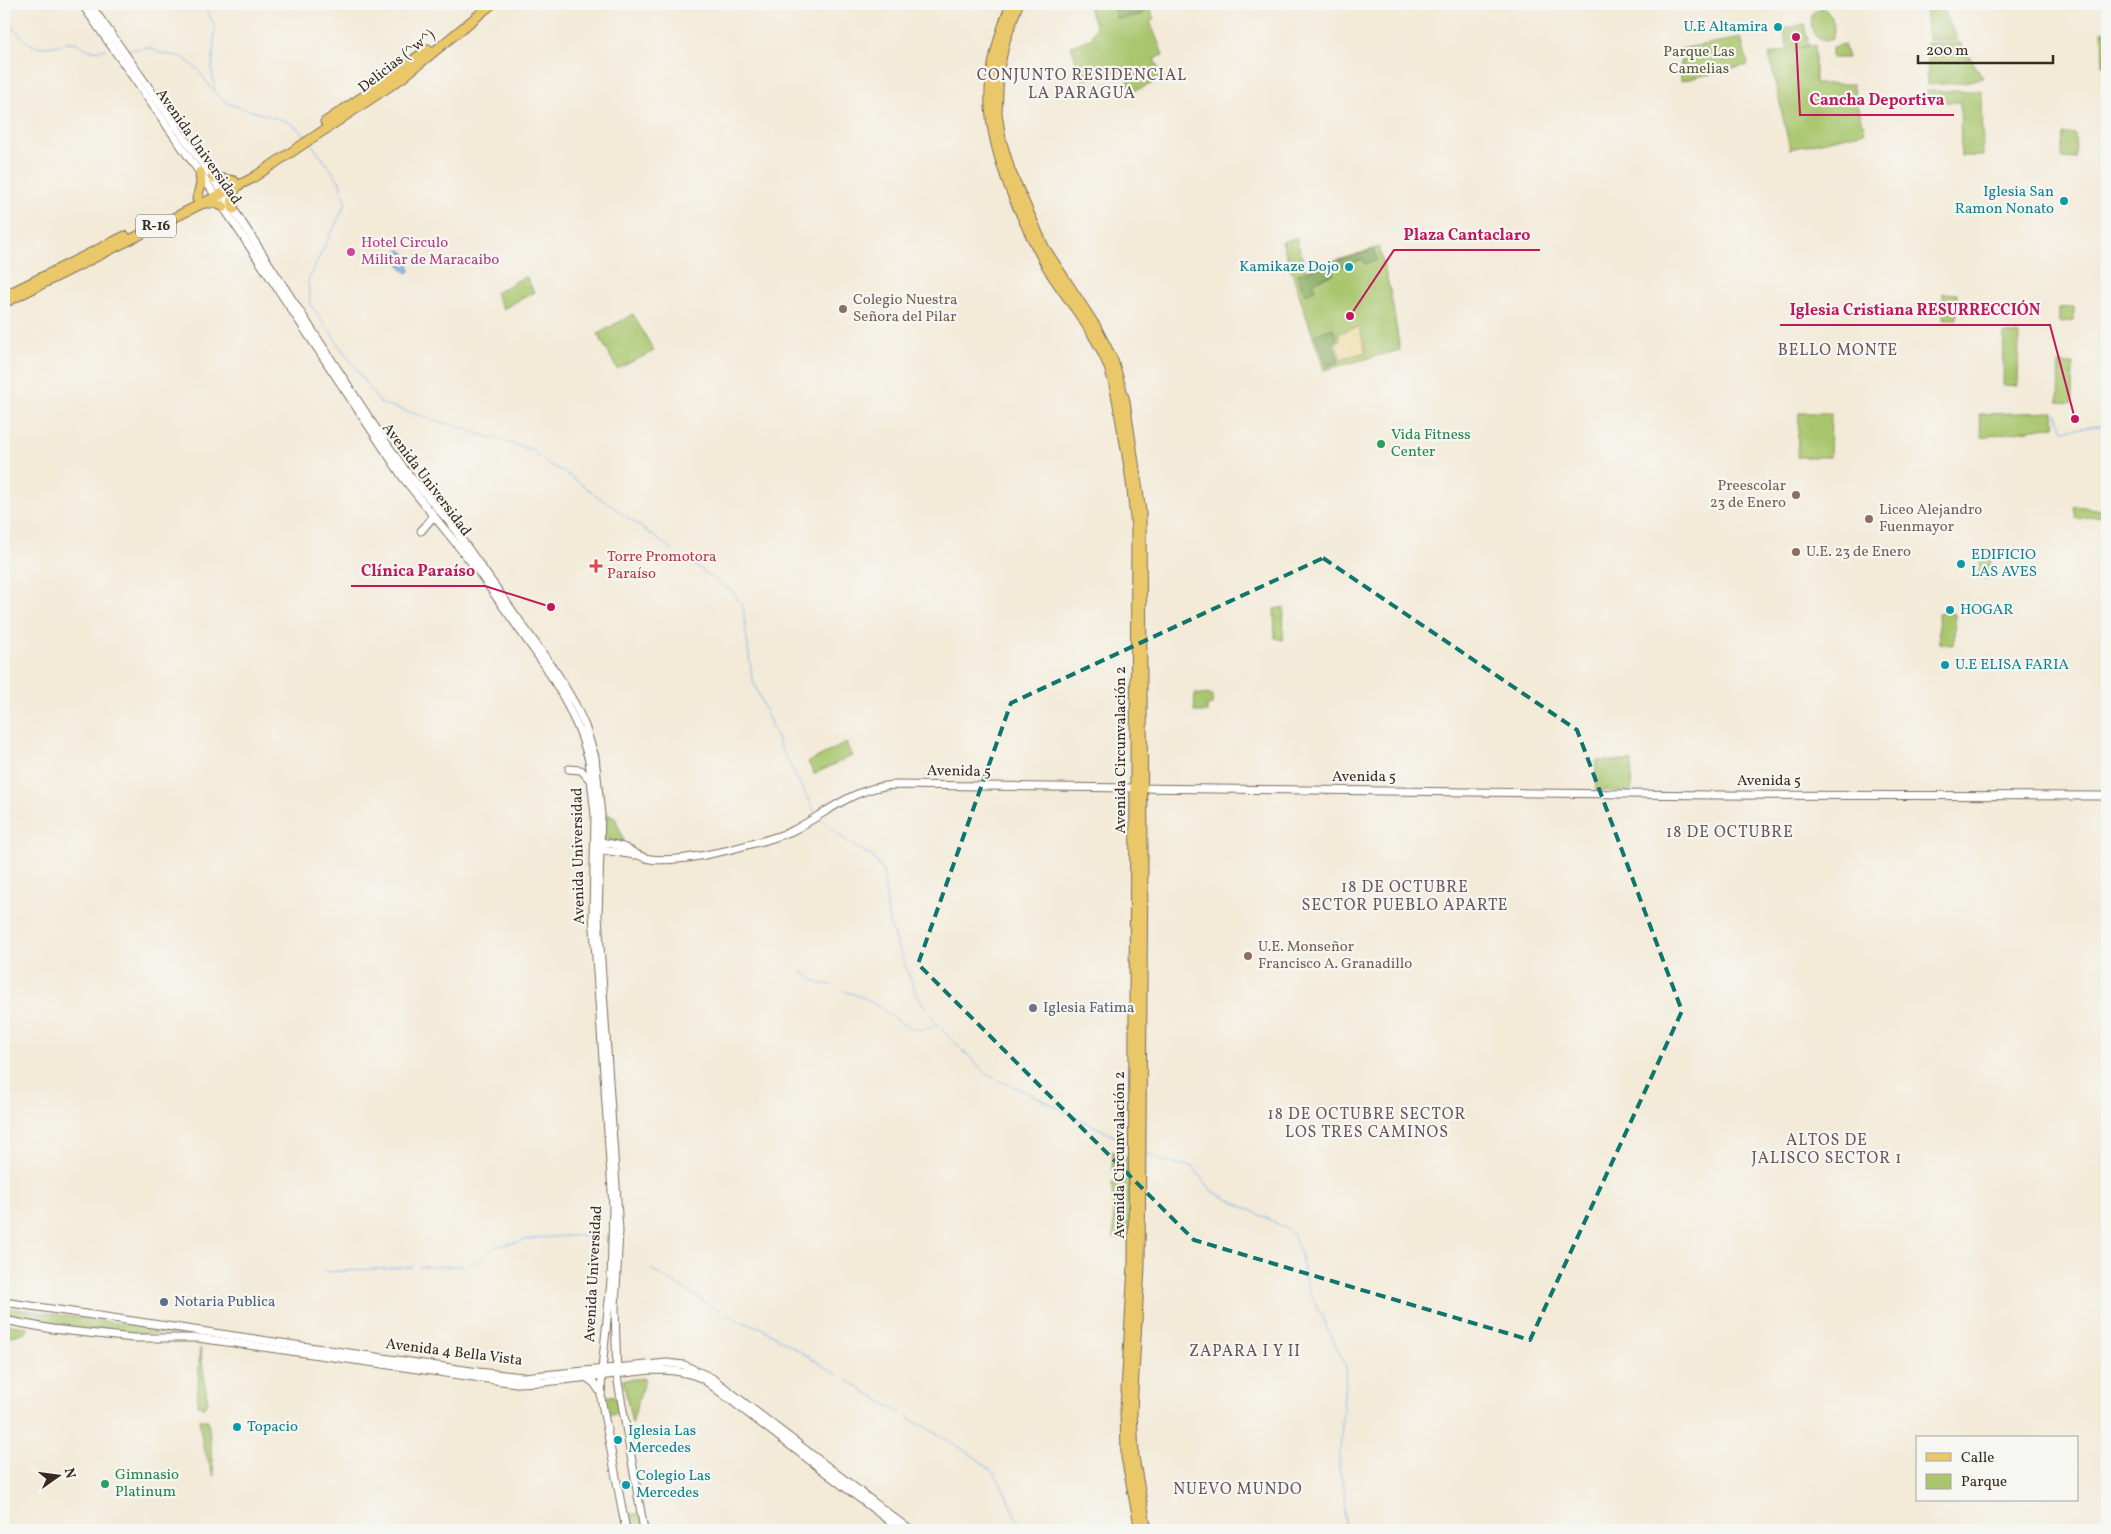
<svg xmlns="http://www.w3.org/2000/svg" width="2111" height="1534" font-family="Vollkorn,serif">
	<rect width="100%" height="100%" fill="#f6f6f2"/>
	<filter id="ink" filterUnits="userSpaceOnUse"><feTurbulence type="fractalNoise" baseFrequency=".02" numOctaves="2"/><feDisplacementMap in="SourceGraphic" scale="10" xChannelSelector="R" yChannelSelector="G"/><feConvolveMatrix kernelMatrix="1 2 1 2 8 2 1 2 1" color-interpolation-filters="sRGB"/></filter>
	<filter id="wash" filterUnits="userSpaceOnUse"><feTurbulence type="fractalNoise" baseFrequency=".0096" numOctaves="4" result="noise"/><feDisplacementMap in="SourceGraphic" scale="20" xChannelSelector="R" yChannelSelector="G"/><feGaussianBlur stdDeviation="1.12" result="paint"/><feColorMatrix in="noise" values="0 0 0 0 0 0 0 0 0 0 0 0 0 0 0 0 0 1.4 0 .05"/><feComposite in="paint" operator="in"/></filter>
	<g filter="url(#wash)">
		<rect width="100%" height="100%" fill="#f3ead7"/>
		<g fill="#a9c66d" stroke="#727846">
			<path d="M 1087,4 L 1148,4 L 1154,19 L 1150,21 L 1163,55 L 1154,59 L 1163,79 L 1132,92 L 1124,70 L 1083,80 L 1071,46 L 1092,38 L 1096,27 Z"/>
			<path d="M 1942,7 L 1958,40 L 1928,40 L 1925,12 Z"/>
			<path d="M 1821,8 C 1832,10 1837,29 1832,39 C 1814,48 1806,21 1815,11 Z"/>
			<path d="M 1804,24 L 1809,45 L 1795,49 L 1815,45 L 1815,84 L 1853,84 L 1865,132 L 1790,149 L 1769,54 L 1788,50 L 1783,29 Z"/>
			<path d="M 2102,31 L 2107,31 L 2107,66 L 2103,66 Z"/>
			<path d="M 1741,38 L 1748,65 L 1681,81 L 1680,49 Z"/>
			<path d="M 1927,43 L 1961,43 L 1983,78 L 1960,83 L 1928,85 Z"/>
			<path d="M 1844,44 L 1848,58 L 1832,58 L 1832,47 Z"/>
			<path d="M 1927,91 L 1982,91 L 1983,156 L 1961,156 L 1960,102 L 1927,102 Z"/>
			<path d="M 2063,134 L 2075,134 L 2076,159 L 2062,158 Z"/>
			<path d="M 1296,238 L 1306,270 L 1379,247 L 1391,295 L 1400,350 L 1324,370 L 1282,242 Z"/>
			<path d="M 526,276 L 534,292 L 503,309 L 495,293 Z"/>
			<path d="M 1943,293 L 1957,294 L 1957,319 L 1943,319 Z"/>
			<path d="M 2074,307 L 2074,321 L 2059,322 L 2059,308 Z"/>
			<path d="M 633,314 L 654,351 L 617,369 L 598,334 Z"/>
			<path d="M 2004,334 L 2019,334 L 2018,386 L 2003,385 Z"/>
			<path d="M 2059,364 L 2073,364 L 2072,403 L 2058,402 Z"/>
			<path d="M 2054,412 L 2055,426 L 1982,437 L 1979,414 Z"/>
			<path d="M 1799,413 L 1831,413 L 1830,457 L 1797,457 Z"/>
			<path d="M 2076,506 L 2102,510 L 2102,516 L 2076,519 L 2074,507 Z"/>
			<path d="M 1981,558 L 1991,559 L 1987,579 L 1978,577 Z"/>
			<path d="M 1284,607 L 1283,640 L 1275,638 L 1274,609 Z"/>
			<path d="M 1938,613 L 1955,614 L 1954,645 L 1939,644 Z"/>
			<path d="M 1195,694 L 1213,695 L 1212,705 L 1207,705 L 1207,712 L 1194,712 Z"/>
			<path d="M 846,743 L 852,756 L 814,774 L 808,762 Z"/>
			<path d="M 1596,761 L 1632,761 L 1631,791 L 1596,791 Z"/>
			<path d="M 603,811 L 616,819 L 625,844 L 603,838 Z"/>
			<path d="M 1113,1151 L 1131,1158 L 1130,1238 L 1114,1238 L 1112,1183 L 1120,1183 L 1121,1171 L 1112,1170 Z"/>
			<path d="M 4,1307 L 186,1333 L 122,1334 L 4,1317 Z"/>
			<path d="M 4,1324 L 27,1327 L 28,1331 L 7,1338 Z"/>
			<path d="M 200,1348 L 208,1403 L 204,1407 L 197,1405 Z"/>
			<path d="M 645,1378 L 632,1423 L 623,1380 Z"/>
			<path d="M 617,1395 L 621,1412 L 607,1415 L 604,1397 Z"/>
			<path d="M 199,1420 L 208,1420 L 214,1476 L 203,1446 Z"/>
			<path d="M 622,1514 L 642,1514 L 643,1530 L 626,1530 Z"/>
		</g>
		<g fill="#86ab60" stroke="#606a3f">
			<path d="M 1117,4 L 1144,4 L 1145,8 L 1140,15 L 1122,19 L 1116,18 L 1114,10 Z"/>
			<path d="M 1374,250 L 1377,260 L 1365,264 L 1363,259 L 1333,269 L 1334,274 L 1313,282 L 1315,290 L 1304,294 L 1298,274 Z"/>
			<path d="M 1333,328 L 1337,339 L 1332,342 L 1339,362 L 1327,366 L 1315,334 Z"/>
		</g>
		<path fill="#eeda9e" stroke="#94825e" d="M 1359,327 L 1366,352 L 1341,359 L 1335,342 L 1340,341 L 1338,333 Z"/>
		<path fill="#7cb4ec" stroke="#5c6f85" d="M 400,250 L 405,253 L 405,256 L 409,261 L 410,271 L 408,273 L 403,270 L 396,259 L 397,252 Z"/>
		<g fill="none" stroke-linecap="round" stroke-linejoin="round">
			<g stroke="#7cb4ec" stroke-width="1">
				<path d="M 204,4 L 215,27 L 212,70 L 215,93 L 229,104 L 289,122 L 308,137"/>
				<path d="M 4,16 C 22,35 24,51 54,46 C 61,45 66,41 73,42 C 79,42 82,47 87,49 C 93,52 100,50 106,49"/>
				<path d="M 128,50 L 149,47 L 159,53 L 183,57 L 199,71 L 214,92"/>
				<path d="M 311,143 L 340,182 L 346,203 L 308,280 L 310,304 L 380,403 L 532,450 L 539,457"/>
				<path d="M 2057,414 L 2063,430 L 2107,425"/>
				<path d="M 544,462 L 564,472 L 673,550"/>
				<path d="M 689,561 L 734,593 L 743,608 L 752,678 L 780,746 L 816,814"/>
				<path d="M 820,819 L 849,843 L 873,857 L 883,871 L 889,923 L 915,991 L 936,1024 L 989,1076 L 1035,1096 L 1129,1144"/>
				<path d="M 802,972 L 820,984 L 832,985"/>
				<path d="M 844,991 C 854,994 864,997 873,1003 C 890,1014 915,1041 936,1024"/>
				<path d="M 1146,1153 L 1159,1160 L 1193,1167 L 1212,1191 L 1284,1227 L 1294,1235 L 1301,1256 L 1307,1287 L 1346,1366 L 1339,1467 L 1344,1488 L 1345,1530"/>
				<path d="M 468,1265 L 482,1259 L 494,1247 L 536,1238 L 586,1235 L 607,1238"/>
				<path d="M 419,1267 L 462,1266"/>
				<path d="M 651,1269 L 720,1311"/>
				<path d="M 323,1272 L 412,1267"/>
				<path d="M 726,1314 L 739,1321 L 762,1328 L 838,1375"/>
				<path d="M 847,1380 L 900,1413"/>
				<path d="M 906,1416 C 929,1430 981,1456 996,1476 C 1008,1492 1010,1513 1025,1530"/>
			</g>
		</g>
	</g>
	<g filter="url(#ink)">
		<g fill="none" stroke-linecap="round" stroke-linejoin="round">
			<g stroke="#7b6d5f" stroke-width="9">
				<g id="minor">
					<path d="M 82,4 L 216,196 L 404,479 L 475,567 L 546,667 L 565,700 L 580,732 L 589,760 L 595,815 L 593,914 L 613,1206 L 611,1281 L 602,1369 L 601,1398 L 626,1530"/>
					<path d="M 90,4 L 223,193 L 373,424 L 405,470 L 450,523 L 558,675 L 575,704 L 585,726 L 595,757 L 601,815 L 598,916 L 619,1231 L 615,1308 L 617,1376 L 644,1530"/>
					<path d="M 421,531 L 432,518 L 430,511"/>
					<path d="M 569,769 L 581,770 L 591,781"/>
					<path d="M 596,842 C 605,842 621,845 629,850 C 636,854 642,858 650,859 C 677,863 728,851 755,843 C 767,840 780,836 792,831 C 827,813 854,787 895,785 L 1712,795 L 2107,796"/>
					<path d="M 597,849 L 635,855"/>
					<path d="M 4,1302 L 478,1372 L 523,1377 L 667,1363 L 684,1365 L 712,1378 L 910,1530"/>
					<path d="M 4,1320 L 52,1329 L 133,1338 L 198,1338 L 516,1383 L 545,1382 L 651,1370 C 669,1370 687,1371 703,1379 L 901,1530"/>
					<path d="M 586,1377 L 594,1383 L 601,1393"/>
				</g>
			</g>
			<g stroke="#7b6d5f" stroke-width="11">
				<g id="major">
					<path d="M 1011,4 C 982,78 983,120 1012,194 C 1024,222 1036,249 1052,275 C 1071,304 1095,332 1108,365 C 1116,385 1118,407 1122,428 C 1129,461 1133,494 1136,529 L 1133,1265 L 1125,1409 L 1126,1457 L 1140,1530"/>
					<path d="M 1018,4 L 1005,41 L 999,69 L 997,113 L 1001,139 L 1010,170 L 1044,247 L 1096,327 L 1113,360 L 1125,401 L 1141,511 L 1143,856 L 1140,1266 L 1132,1410 L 1134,1457 L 1147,1530"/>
					<path d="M 325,122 L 374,89 L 428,49"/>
					<path d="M 212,177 L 234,181"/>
					<path d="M 197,199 L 201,183 L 200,172"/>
					<path d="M 203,203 L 215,203 L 224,207"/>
					<path d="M 234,209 C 231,199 231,194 238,186"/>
					<path d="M 4,296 L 125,236"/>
					<path d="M 4,303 L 251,179 L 402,78 L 492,4"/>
				</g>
			</g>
			<use href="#minor" stroke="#fff" stroke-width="7"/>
			<use href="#major" stroke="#eac769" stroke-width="9"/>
		</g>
	</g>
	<path fill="none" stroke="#0f766e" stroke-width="4" stroke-dasharray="10 6" stroke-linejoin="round" d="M 1323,558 L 1577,730 L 1682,1011 L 1530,1340 L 1194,1240 L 918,964 L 1011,703 Z"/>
	<g fill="#0f9aa8" stroke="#f6f6f2" stroke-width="2">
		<circle cx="1778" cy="27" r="5"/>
		<circle cx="2064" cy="201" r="5"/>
		<circle cx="1349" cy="267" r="5"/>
		<circle cx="1961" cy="564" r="5"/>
		<circle cx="1950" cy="610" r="5"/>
		<circle cx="1945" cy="665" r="5"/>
		<circle cx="237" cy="1427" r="5"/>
		<circle cx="618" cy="1440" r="5"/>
		<circle cx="626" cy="1485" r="5"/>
	</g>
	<circle fill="#d1479c" stroke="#f6f6f2" stroke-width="2" cx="351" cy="252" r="5"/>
	<g fill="#8d6e63" stroke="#f6f6f2" stroke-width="2">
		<circle cx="843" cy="309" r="5"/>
		<circle cx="1796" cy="495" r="5"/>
		<circle cx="1869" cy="519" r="5"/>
		<circle cx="1796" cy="552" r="5"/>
		<circle cx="1248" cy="956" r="5"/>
	</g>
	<g fill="#2e9e5b" stroke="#f6f6f2" stroke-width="2">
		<circle cx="1381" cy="444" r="5"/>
		<circle cx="105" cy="1484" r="5"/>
	</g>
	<path fill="#e0444e" stroke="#f6f6f2" stroke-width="2" d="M593.5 558.5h5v5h5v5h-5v5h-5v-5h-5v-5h5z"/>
	<circle fill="#6b7280" stroke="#f6f6f2" stroke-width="2" cx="1033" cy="1008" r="5"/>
	<circle fill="#5c6f8a" stroke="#f6f6f2" stroke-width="2" cx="164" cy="1302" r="5"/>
	<g text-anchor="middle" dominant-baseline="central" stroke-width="4.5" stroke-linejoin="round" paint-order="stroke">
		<rect fill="#f6f6f2" stroke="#73675e" stroke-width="1" x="136" y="214.5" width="40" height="23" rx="4"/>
		<g font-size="14" font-weight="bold" fill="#3b2a1e">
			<text x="156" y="226">R-16</text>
		</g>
		<g font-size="15" fill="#0d838f" stroke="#f6f6f2" text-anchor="start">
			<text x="1768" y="27" text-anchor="end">U.E Altamira</text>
			<text x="2054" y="192" text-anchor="end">Iglesia San<tspan x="2054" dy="17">Ramon Nonato</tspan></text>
			<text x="1339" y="267" text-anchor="end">Kamikaze Dojo</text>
			<text x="1971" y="555">EDIFICIO<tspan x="1971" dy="17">LAS AVES</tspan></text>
			<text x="1960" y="610">HOGAR</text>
			<text x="1955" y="665">U.E ELISA FARIA</text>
			<text x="247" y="1427">Topacio</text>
			<text x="628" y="1431">Iglesia Las<tspan x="628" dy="17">Mercedes</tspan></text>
			<text x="636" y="1476">Colegio Las<tspan x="636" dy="17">Mercedes</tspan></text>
		</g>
		<g font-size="15" fill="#5c5936" stroke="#f6f6f2">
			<text x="1699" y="52">Parque Las<tspan x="1699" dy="17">Camelias</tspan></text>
		</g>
		<g font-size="15" fill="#3b2a1e" stroke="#f6f6f2">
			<text transform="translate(397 62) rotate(-38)">Delicias (^w^)</text>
			<text transform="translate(198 147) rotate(55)">Avenida Universidad</text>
			<text transform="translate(426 480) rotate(53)">Avenida Universidad</text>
			<text transform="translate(1121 750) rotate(-90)">Avenida Circunvalación 2</text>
			<text transform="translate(959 772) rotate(1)">Avenida 5</text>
			<text x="1364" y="777">Avenida 5</text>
			<text x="1769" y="781">Avenida 5</text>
			<text transform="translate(579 856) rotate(-91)">Avenida Universidad</text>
			<text transform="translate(1120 1155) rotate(-90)">Avenida Circunvalación 2</text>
			<text transform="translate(594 1274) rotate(-87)">Avenida Universidad</text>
			<text transform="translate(454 1353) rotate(7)">Avenida 4 Bella Vista</text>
		</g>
		<g font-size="15" fill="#b23c85" stroke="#f6f6f2" text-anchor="start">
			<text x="361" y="243">Hotel Circulo<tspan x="361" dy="17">Militar de Maracaibo</tspan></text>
		</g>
		<g font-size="15" fill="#785e54" stroke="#f6f6f2" text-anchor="start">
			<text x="853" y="300">Colegio Nuestra<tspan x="853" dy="17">Señora del Pilar</tspan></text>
			<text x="1786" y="486" text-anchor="end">Preescolar<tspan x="1786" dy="17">23 de Enero</tspan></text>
			<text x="1879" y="510">Liceo Alejandro<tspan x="1879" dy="17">Fuenmayor</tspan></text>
			<text x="1806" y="552">U.E. 23 de Enero</text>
			<text x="1258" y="947">U.E. Monseñor<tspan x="1258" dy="17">Francisco A. Granadillo</tspan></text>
		</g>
		<g font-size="15" fill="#27864d" stroke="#f6f6f2" text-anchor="start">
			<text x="1391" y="435">Vida Fitness<tspan x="1391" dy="17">Center</tspan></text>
			<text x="115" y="1475">Gimnasio<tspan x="115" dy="17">Platinum</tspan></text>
		</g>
		<g font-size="15" fill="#be3a42" stroke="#f6f6f2" text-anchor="start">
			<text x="607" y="557">Torre Promotora<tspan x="607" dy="17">Paraíso</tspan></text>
		</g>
		<g font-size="15" fill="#5b616d" stroke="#f6f6f2" text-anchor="start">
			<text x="1043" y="1008">Iglesia Fatima</text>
		</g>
		<g font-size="15" fill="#4e5e75" stroke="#f6f6f2" text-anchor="start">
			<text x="174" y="1302">Notaria Publica</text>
		</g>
		<g font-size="16" letter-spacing="1" fill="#69545b" stroke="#f6f6f2">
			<text x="1082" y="76">CONJUNTO RESIDENCIAL<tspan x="1082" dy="18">LA PARAGUA</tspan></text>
			<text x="1838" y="351">BELLO MONTE</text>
			<text x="1730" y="833">18 DE OCTUBRE</text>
			<text x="1405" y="888">18 DE OCTUBRE<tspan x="1405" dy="18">SECTOR PUEBLO APARTE</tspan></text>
			<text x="1367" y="1115">18 DE OCTUBRE SECTOR<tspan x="1367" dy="18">LOS TRES CAMINOS</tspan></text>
			<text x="1827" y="1141">ALTOS DE<tspan x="1827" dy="18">JALISCO SECTOR 1</tspan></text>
			<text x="1245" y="1352">ZAPARA I Y II</text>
			<text x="1238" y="1490">NUEVO MUNDO</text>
		</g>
	</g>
	<path fill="none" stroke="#c2185b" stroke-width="2" d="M1796 37L1800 115H1954M1350 316L1394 250H1540M2075 419L2050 325H1780M551 607L485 586H351"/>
	<g fill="#c2185b" stroke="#f6f6f2" stroke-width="2">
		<circle cx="1796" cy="37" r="5"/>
		<circle cx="1350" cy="316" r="5"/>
		<circle cx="2075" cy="419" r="5"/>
		<circle cx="551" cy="607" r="5"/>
	</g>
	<g font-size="16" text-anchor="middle" font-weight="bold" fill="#c2185b" stroke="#f6f6f2" stroke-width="4.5" stroke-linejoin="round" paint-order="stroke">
		<text x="1877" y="105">Cancha Deportiva</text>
		<text x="1467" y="240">Plaza Cantaclaro</text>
		<text x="1915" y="315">Iglesia Cristiana RESURRECCIÓN</text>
		<text x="418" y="576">Clínica Paraíso</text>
	</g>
	<rect width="2111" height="1534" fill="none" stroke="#f6f6f2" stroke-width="20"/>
	<rect x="1916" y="1436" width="162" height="65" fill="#f6f6f2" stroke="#aba49d"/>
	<rect x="1926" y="1453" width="25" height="8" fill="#eac769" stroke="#aba49d"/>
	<text x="1961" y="1462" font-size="15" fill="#3b2a1e">Calle</text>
	<rect x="1926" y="1474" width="25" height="15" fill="#a9c66d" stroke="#aba49d"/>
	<text x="1961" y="1486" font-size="15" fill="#3b2a1e">Parque</text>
	<g transform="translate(58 1476) rotate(76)" stroke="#f6f6f2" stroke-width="4" paint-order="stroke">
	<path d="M0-4L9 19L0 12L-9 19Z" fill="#3b2a1e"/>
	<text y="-8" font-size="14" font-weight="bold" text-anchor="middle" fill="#3b2a1e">N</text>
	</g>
	<path d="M1918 55v8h135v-8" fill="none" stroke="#3b2a1e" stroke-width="2.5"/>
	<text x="1926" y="55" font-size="15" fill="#3b2a1e" stroke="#f6f6f2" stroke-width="4" paint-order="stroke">200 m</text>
</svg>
